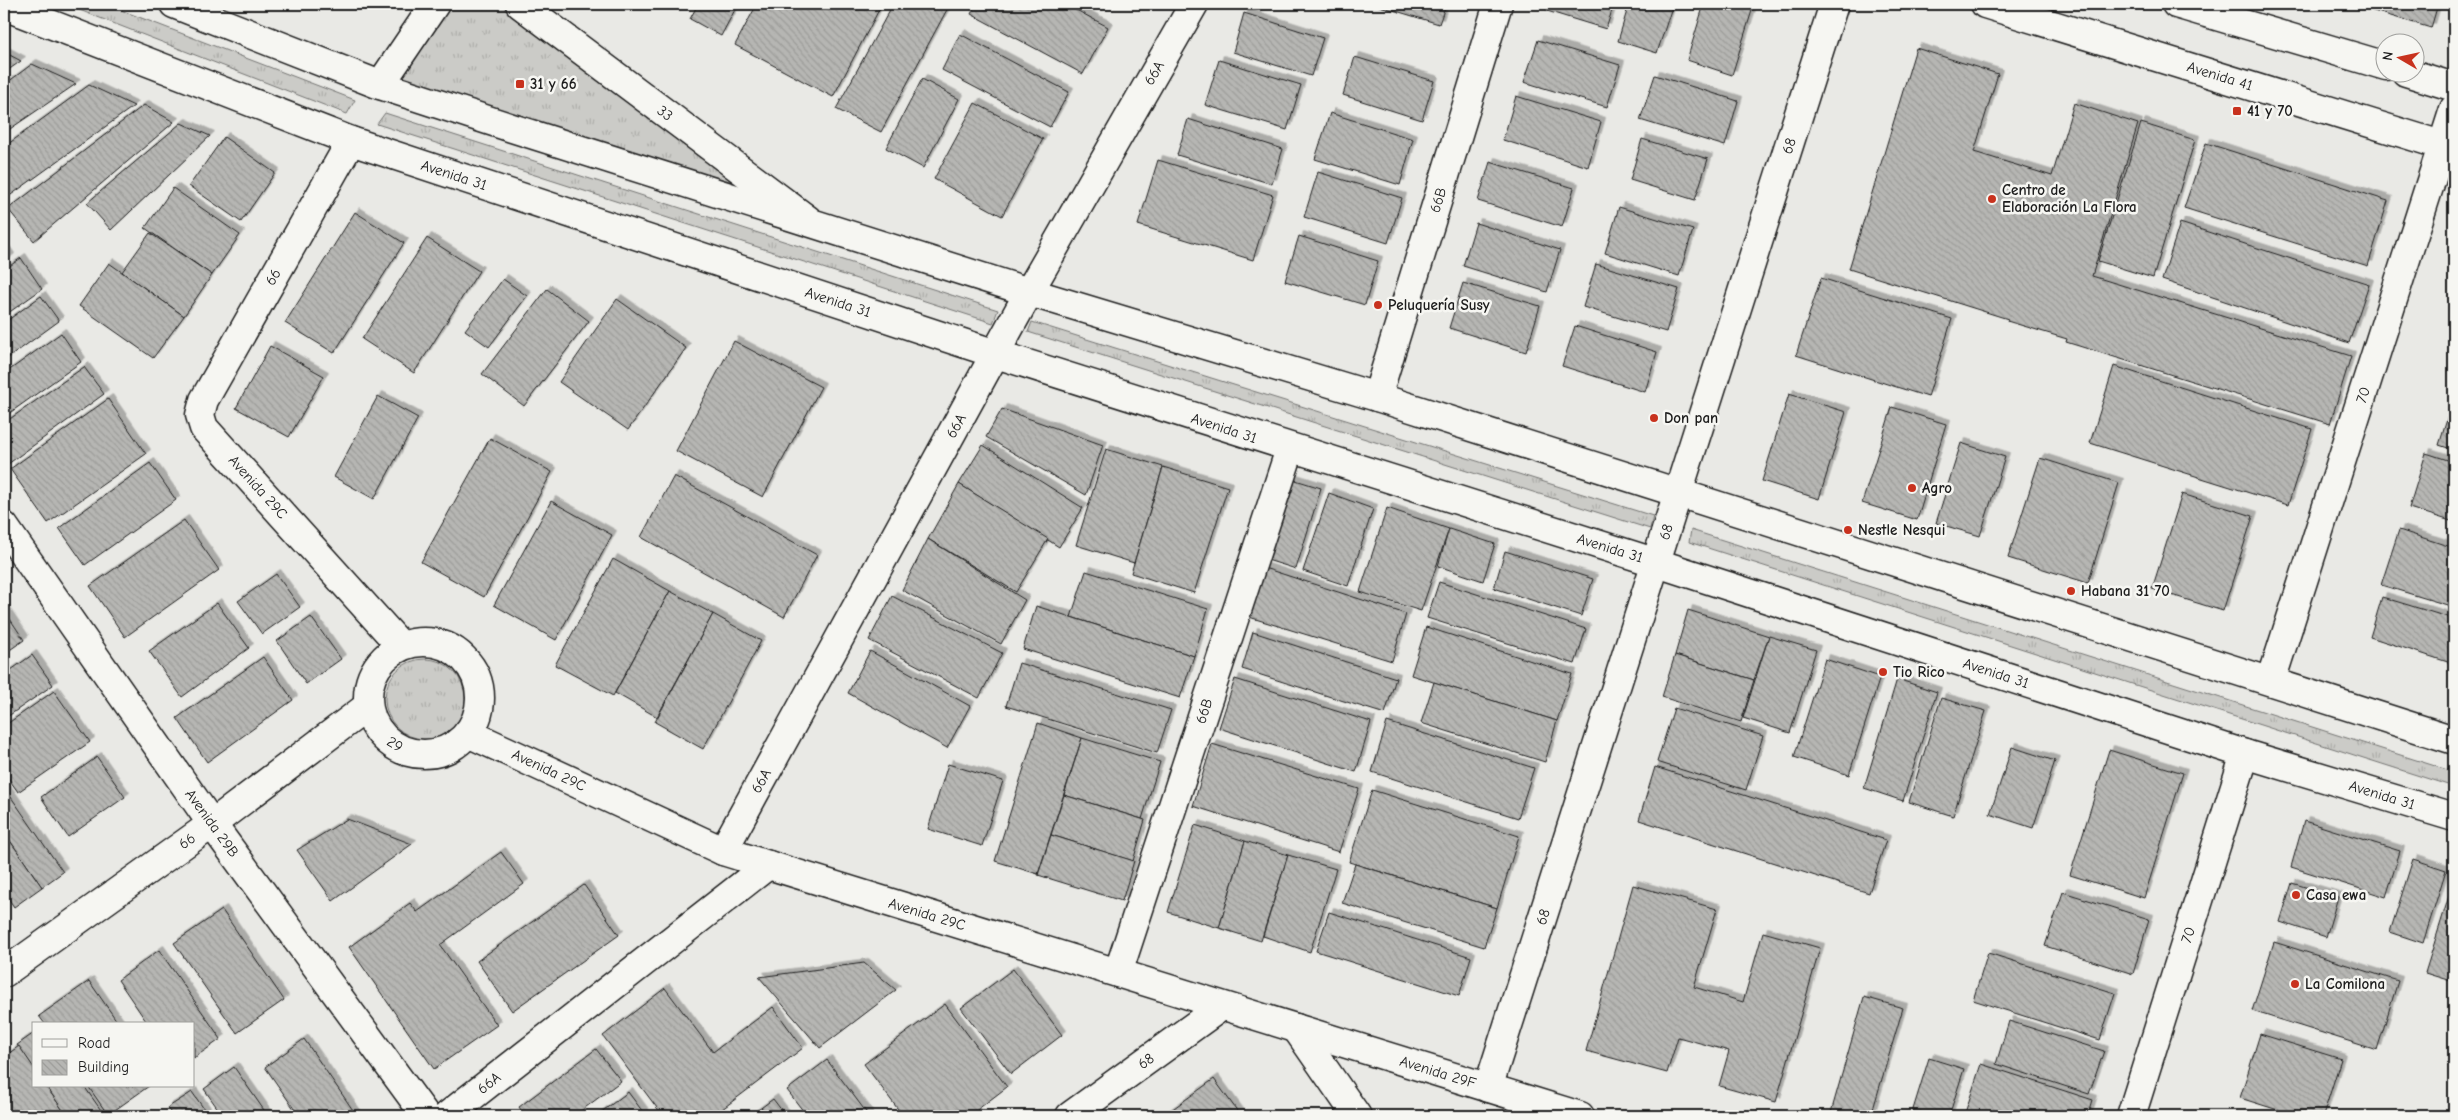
<svg xmlns="http://www.w3.org/2000/svg" width="2458" height="1120" font-family="'Comic Neue',sans-serif">
	<defs>
		<pattern id="grass-tufts" width="24" height="20" patternUnits="userSpaceOnUse" patternTransform="scale(1.25)"><rect width="24" height="20" fill="#cbcbc7"/><path d="M3 7l-1-3M5 7V3M7 7l1-3M15 17l-1-3M17 17v-4M19 17l1-3" fill="none" stroke="#aeaeaa"/></pattern>
		<pattern id="building-back-hatch" width="6" height="6" patternUnits="userSpaceOnUse" patternTransform="scale(1.25)"><rect width="6" height="6" fill="#b6b6b3"/><path d="M-1 5l2 2M0 0l6 6M5-1l2 2" fill="none" stroke="#9c9c99"/></pattern>
		<filter id="shadow"><feDropShadow dx="4.5" dy="-4.5" stdDeviation="0" flood-color="#0004"/></filter>
	</defs>
	<rect width="100%" height="100%" fill="#e9e9e5"/>
	<filter id="ink" filterUnits="userSpaceOnUse"><feTurbulence type="fractalNoise" baseFrequency=".02" numOctaves="2"/><feDisplacementMap in="SourceGraphic" scale="10" xChannelSelector="R" yChannelSelector="G"/><feConvolveMatrix kernelMatrix="1 2 1 2 8 2 1 2 1" color-interpolation-filters="sRGB"/></filter>
	<g filter="url(#ink)">
		<g fill="url(#grass-tufts)" stroke="#747472">
			<path d="M 64,4 L 105,4 L 355,100 L 347,114 Z"/>
			<path d="M 435,4 L 520,4 L 809,221 L 380,85 Z"/>
			<path d="M 385,113 L 998,310 L 993,323 L 377,124 Z"/>
			<path d="M 1032,322 L 1653,516 L 1650,529 L 1028,332 Z"/>
			<path d="M 1691,530 L 2454,772 L 2454,787 L 1689,542 Z"/>
			<circle cx="425" cy="699" r="40"/>
		</g>
		<g fill="url(#building-back-hatch)" stroke="#1c1c1c" filter="url(#shadow)">
			<path d="M 698,4 L 738,4 L 721,36 L 690,19 Z"/>
			<path d="M 757,4 L 882,4 L 833,97 L 735,45 Z"/>
			<path d="M 893,4 L 950,4 L 881,132 L 836,109 Z"/>
			<path d="M 976,4 L 1065,4 L 1108,27 L 1083,74 L 971,14 Z"/>
			<path d="M 1373,4 L 1446,4 L 1439,24 Z"/>
			<path d="M 1549,4 L 1614,4 L 1606,29 L 1547,11 Z"/>
			<path d="M 1629,4 L 1673,4 L 1657,53 L 1618,41 Z"/>
			<path d="M 1704,4 L 1754,4 L 1732,75 L 1687,60 Z"/>
			<path d="M 2368,4 L 2438,4 L 2431,28 L 2367,9 Z"/>
			<path d="M 1244,13 L 1323,38 L 1311,76 L 1233,52 Z"/>
			<path d="M 960,34 L 1069,92 L 1050,127 L 942,70 Z"/>
			<path d="M 1538,40 L 1620,65 L 1607,107 L 1524,82 Z"/>
			<path d="M 1916,48 L 1998,74 L 1974,152 L 2052,176 L 2074,103 L 2138,124 L 2092,276 L 2351,356 L 2330,424 L 2066,342 L 2067,339 L 2007,321 L 2008,319 L 1849,269 Z"/>
			<path d="M 4,52 L 21,61 L 4,73 Z"/>
			<path d="M 1355,57 L 1434,81 L 1422,120 L 1343,95 Z"/>
			<path d="M 1219,60 L 1301,85 L 1287,130 L 1205,105 Z"/>
			<path d="M 32,64 L 76,84 L 4,133 L 4,85 Z"/>
			<path d="M 1655,75 L 1738,101 L 1725,146 L 1640,120 Z"/>
			<path d="M 922,79 L 959,99 L 923,168 L 886,148 Z"/>
			<path d="M 89,85 L 134,106 L 4,200 L 4,147 Z"/>
			<path d="M 1516,96 L 1601,122 L 1588,167 L 1503,140 Z"/>
			<path d="M 975,103 L 1043,139 L 1002,216 L 934,179 Z"/>
			<path d="M 144,105 L 174,122 L 34,241 L 8,209 Z"/>
			<path d="M 1330,113 L 1413,139 L 1400,185 L 1315,159 Z"/>
			<path d="M 1188,119 L 1283,149 L 1272,184 L 1177,155 Z"/>
			<path d="M 181,123 L 210,136 L 111,230 L 87,203 Z"/>
			<path d="M 2141,123 L 2195,140 L 2153,278 L 2098,261 Z"/>
			<path d="M 224,137 L 275,173 L 241,222 L 189,186 Z"/>
			<path d="M 1642,139 L 1708,159 L 1695,200 L 1630,180 Z"/>
			<path d="M 2206,143 L 2388,201 L 2368,266 L 2184,208 Z"/>
			<path d="M 1158,160 L 1273,195 L 1253,260 L 1138,225 Z"/>
			<path d="M 1490,162 L 1574,188 L 1562,227 L 1478,201 Z"/>
			<path d="M 1318,172 L 1402,198 L 1388,243 L 1304,217 Z"/>
			<path d="M 173,188 L 240,235 L 212,275 L 145,228 Z"/>
			<path d="M 1619,207 L 1693,230 L 1679,276 L 1605,253 Z"/>
			<path d="M 355,212 L 404,243 L 334,353 L 285,323 Z"/>
			<path d="M 1476,223 L 1560,250 L 1547,292 L 1463,266 Z"/>
			<path d="M 2180,223 L 2369,284 L 2349,343 L 2162,280 Z"/>
			<path d="M 150,233 L 212,275 L 184,316 L 122,272 Z"/>
			<path d="M 1299,236 L 1378,261 L 1365,305 L 1285,281 Z"/>
			<path d="M 427,238 L 479,271 L 414,373 L 362,339 Z"/>
			<path d="M 4,249 L 10,258 L 4,263 Z"/>
			<path d="M 21,258 L 42,289 L 4,316 L 4,270 Z"/>
			<path d="M 109,263 L 184,316 L 153,358 L 79,306 Z"/>
			<path d="M 1596,264 L 1679,289 L 1666,332 L 1583,307 Z"/>
			<path d="M 1821,278 L 1952,319 L 1928,397 L 1796,355 Z"/>
			<path d="M 503,279 L 527,296 L 489,347 L 465,330 Z"/>
			<path d="M 1463,283 L 1540,306 L 1526,352 L 1449,328 Z"/>
			<path d="M 547,289 L 589,321 L 524,406 L 482,374 Z"/>
			<path d="M 41,296 L 59,321 L 4,361 L 4,323 Z"/>
			<path d="M 617,299 L 686,348 L 628,430 L 559,382 Z"/>
			<path d="M 1575,326 L 1657,352 L 1645,392 L 1562,366 Z"/>
			<path d="M 61,333 L 81,362 L 4,417 L 4,374 Z"/>
			<path d="M 734,341 L 821,387 L 763,497 L 676,451 Z"/>
			<path d="M 270,346 L 324,376 L 289,437 L 236,408 Z"/>
			<path d="M 2114,366 L 2312,429 L 2288,505 L 2090,443 Z"/>
			<path d="M 84,367 L 104,394 L 8,464 L 4,458 L 4,423 Z"/>
			<path d="M 1789,394 L 1846,412 L 1819,499 L 1762,481 Z"/>
			<path d="M 378,396 L 418,418 L 374,499 L 334,477 Z"/>
			<path d="M 2454,397 L 2454,450 L 2439,445 Z"/>
			<path d="M 108,399 L 146,454 L 48,523 L 10,469 Z"/>
			<path d="M 1892,407 L 1946,424 L 1917,520 L 1862,503 Z"/>
			<path d="M 1002,409 L 1103,445 L 1086,495 L 986,437 Z"/>
			<path d="M 490,438 L 552,472 L 484,597 L 421,562 Z"/>
			<path d="M 1961,443 L 2005,457 L 1980,536 L 1936,523 Z"/>
			<path d="M 983,445 L 1083,508 L 1059,547 L 959,484 Z"/>
			<path d="M 1106,449 L 1163,467 L 1134,563 L 1076,545 Z"/>
			<path d="M 2426,453 L 2454,462 L 2454,522 L 2409,508 Z"/>
			<path d="M 2040,458 L 2119,483 L 2088,583 L 2008,558 Z"/>
			<path d="M 150,463 L 176,500 L 85,565 L 59,528 Z"/>
			<path d="M 1163,467 L 1228,487 L 1194,593 L 1131,573 Z"/>
			<path d="M 674,476 L 817,555 L 784,617 L 641,537 Z"/>
			<path d="M 1289,478 L 1321,488 L 1296,569 L 1264,559 Z"/>
			<path d="M 959,484 L 1048,539 L 1016,592 L 928,539 Z"/>
			<path d="M 1329,493 L 1373,509 L 1348,586 L 1303,571 Z"/>
			<path d="M 2182,494 L 2253,516 L 2223,611 L 2152,589 Z"/>
			<path d="M 551,501 L 612,535 L 556,640 L 494,605 Z"/>
			<path d="M 1387,508 L 1449,529 L 1421,611 L 1360,592 Z"/>
			<path d="M 184,520 L 219,570 L 125,637 L 90,586 Z"/>
			<path d="M 1449,529 L 1495,544 L 1483,581 L 1438,566 Z"/>
			<path d="M 2399,530 L 2454,548 L 2454,607 L 2381,585 Z"/>
			<path d="M 928,539 L 1025,600 L 1001,644 L 902,590 Z"/>
			<path d="M 1505,551 L 1593,579 L 1581,616 L 1494,588 Z"/>
			<path d="M 613,559 L 670,591 L 613,696 L 555,665 Z"/>
			<path d="M 1264,568 L 1406,614 L 1392,661 L 1249,617 Z"/>
			<path d="M 1086,571 L 1208,609 L 1194,656 L 1071,617 Z"/>
			<path d="M 276,574 L 300,607 L 262,634 L 238,601 Z"/>
			<path d="M 1439,582 L 1586,629 L 1575,664 L 1427,618 Z"/>
			<path d="M 670,591 L 713,614 L 657,717 L 615,693 Z"/>
			<path d="M 892,596 L 1002,653 L 979,698 L 869,640 Z"/>
			<path d="M 2382,597 L 2454,619 L 2454,664 L 2370,637 Z"/>
			<path d="M 217,603 L 249,648 L 182,697 L 149,651 Z"/>
			<path d="M 1036,606 L 1194,656 L 1180,698 L 1023,649 Z"/>
			<path d="M 4,610 L 24,640 L 4,654 Z"/>
			<path d="M 1688,610 L 1769,636 L 1754,680 L 1675,655 Z"/>
			<path d="M 713,614 L 761,641 L 703,749 L 655,722 Z"/>
			<path d="M 311,617 L 341,659 L 306,684 L 277,641 Z"/>
			<path d="M 1426,627 L 1572,674 L 1557,721 L 1411,675 Z"/>
			<path d="M 1253,632 L 1396,678 L 1385,714 L 1242,669 Z"/>
			<path d="M 1769,636 L 1816,650 L 1790,733 L 1743,718 Z"/>
			<path d="M 870,651 L 970,706 L 947,748 L 848,693 Z"/>
			<path d="M 32,655 L 53,685 L 4,719 L 4,675 Z"/>
			<path d="M 1675,655 L 1754,680 L 1741,722 L 1662,697 Z"/>
			<path d="M 263,657 L 293,700 L 207,762 L 177,718 Z"/>
			<path d="M 1825,659 L 1880,677 L 1849,775 L 1794,757 Z"/>
			<path d="M 1019,663 L 1171,710 L 1157,753 L 1006,706 Z"/>
			<path d="M 1235,679 L 1371,722 L 1356,772 L 1219,728 Z"/>
			<path d="M 1897,679 L 1937,692 L 1903,801 L 1864,788 Z"/>
			<path d="M 1434,682 L 1557,721 L 1545,762 L 1421,723 Z"/>
			<path d="M 54,691 L 90,742 L 18,792 L 4,772 L 4,726 Z"/>
			<path d="M 1941,698 L 1986,711 L 1953,816 L 1909,802 Z"/>
			<path d="M 1674,708 L 1763,736 L 1746,790 L 1657,762 Z"/>
			<path d="M 1387,722 L 1534,768 L 1518,818 L 1372,772 Z"/>
			<path d="M 1038,723 L 1082,738 L 1038,874 L 995,861 Z"/>
			<path d="M 1082,738 L 1160,762 L 1142,819 L 1064,795 Z"/>
			<path d="M 1212,744 L 1359,789 L 1339,852 L 1193,806 Z"/>
			<path d="M 2012,747 L 2055,761 L 2033,828 L 1990,814 Z"/>
			<path d="M 2109,750 L 2183,773 L 2144,898 L 2070,875 Z"/>
			<path d="M 97,757 L 125,797 L 68,837 L 41,797 Z"/>
			<path d="M 948,764 L 1003,781 L 982,846 L 928,829 Z"/>
			<path d="M 1655,767 L 1886,840 L 1869,893 L 1639,820 Z"/>
			<path d="M 4,787 L 63,872 L 42,887 L 4,832 Z"/>
			<path d="M 1372,790 L 1519,836 L 1497,908 L 1349,862 Z"/>
			<path d="M 1064,795 L 1145,820 L 1133,861 L 1051,835 Z"/>
			<path d="M 347,819 L 412,844 L 333,901 L 297,850 Z"/>
			<path d="M 2304,821 L 2400,851 L 2386,897 L 2291,867 Z"/>
			<path d="M 1195,825 L 1245,841 L 1219,928 L 1168,912 Z"/>
			<path d="M 4,832 L 42,887 L 14,907 L 4,892 Z"/>
			<path d="M 1051,835 L 1134,861 L 1122,901 L 1038,875 Z"/>
			<path d="M 1245,841 L 1288,855 L 1261,941 L 1219,928 Z"/>
			<path d="M 501,852 L 524,884 L 440,945 L 497,1025 L 434,1069 L 349,947 L 410,903 L 417,912 Z"/>
			<path d="M 1288,855 L 1336,869 L 1310,952 L 1263,936 Z"/>
			<path d="M 2413,859 L 2446,870 L 2423,943 L 2390,932 Z"/>
			<path d="M 1355,864 L 1497,908 L 1484,947 L 1342,903 Z"/>
			<path d="M 2454,880 L 2454,982 L 2425,973 Z"/>
			<path d="M 2292,883 L 2338,897 L 2326,937 L 2280,922 Z"/>
			<path d="M 584,885 L 619,935 L 512,1011 L 477,961 Z"/>
			<path d="M 1633,885 L 1717,909 L 1694,987 L 1743,1002 L 1763,932 L 1820,948 L 1776,1102 L 1719,1086 L 1729,1051 L 1678,1037 L 1667,1073 L 1586,1051 Z"/>
			<path d="M 2063,892 L 2149,919 L 2133,974 L 2045,946 Z"/>
			<path d="M 222,910 L 284,1000 L 237,1033 L 174,943 Z"/>
			<path d="M 1329,912 L 1471,957 L 1459,996 L 1316,951 Z"/>
			<path d="M 2274,942 L 2398,981 L 2377,1050 L 2252,1011 Z"/>
			<path d="M 159,950 L 221,1039 L 194,1058 L 194,1024 L 148,1024 L 118,980 Z"/>
			<path d="M 1988,953 L 2115,993 L 2100,1040 L 1973,1000 Z"/>
			<path d="M 864,963 L 896,990 L 820,1048 L 759,977 Z"/>
			<path d="M 1013,969 L 1062,1035 L 1011,1074 L 961,1008 Z"/>
			<path d="M 89,981 L 119,1024 L 45,1024 L 39,1016 Z"/>
			<path d="M 665,988 L 713,1052 L 773,1007 L 803,1048 L 713,1116 L 663,1116 L 603,1036 Z"/>
			<path d="M 1864,997 L 1903,1008 L 1871,1116 L 1830,1116 Z"/>
			<path d="M 945,1004 L 1007,1087 L 969,1116 L 903,1116 L 864,1064 Z"/>
			<path d="M 2009,1021 L 2104,1051 L 2089,1094 L 1996,1064 Z"/>
			<path d="M 34,1033 L 34,1068 L 17,1045 Z"/>
			<path d="M 2260,1034 L 2341,1059 L 2323,1116 L 2297,1116 L 2240,1098 Z"/>
			<path d="M 304,1039 L 357,1116 L 299,1116 L 265,1067 Z"/>
			<path d="M 19,1046 L 34,1068 L 34,1086 L 46,1086 L 67,1116 L 4,1116 L 4,1057 Z"/>
			<path d="M 596,1049 L 621,1081 L 574,1116 L 525,1116 L 519,1107 Z"/>
			<path d="M 1929,1058 L 1964,1069 L 1949,1116 L 1911,1116 Z"/>
			<path d="M 827,1060 L 869,1116 L 807,1116 L 787,1090 Z"/>
			<path d="M 1981,1064 L 2093,1100 L 2088,1116 L 1964,1116 Z"/>
			<path d="M 234,1067 L 268,1116 L 223,1116 L 204,1089 Z"/>
			<path d="M 1214,1079 L 1241,1116 L 1163,1116 Z"/>
			<path d="M 46,1086 L 84,1086 L 105,1116 L 67,1116 Z"/>
			<path d="M 88,1086 L 149,1086 L 108,1115 Z"/>
			<path d="M 192,1092 L 209,1116 L 173,1116 L 167,1108 Z"/>
			<path d="M 628,1092 L 646,1116 L 596,1116 Z"/>
			<path d="M 773,1099 L 786,1116 L 750,1116 Z"/>
		</g>
		<g fill="none" stroke-linecap="round" stroke-linejoin="round">
			<g stroke="#1c1c1c" stroke-width="31">
				<g id="minor">
					<path d="M 520,4 L 808,220"/>
					<path d="M 380,85 L 435,4"/>
					<path d="M 351,141 L 204,400 L 200,415 L 204,428 L 401,646"/>
					<path d="M 1377,397 L 1498,4"/>
					<path d="M 4,526 L 212,824 L 426,1116"/>
					<path d="M 2271,681 L 2454,109"/>
					<path d="M 723,851 L 1029,292 L 1194,4"/>
					<path d="M 4,973 L 212,824 L 368,706"/>
					<path d="M 1118,973 L 1290,449"/>
					<path d="M 1296,1028 L 1357,1116"/>
					<path d="M 1488,1088 L 1834,4"/>
					<path d="M 447,1116 L 768,865"/>
					<path d="M 1070,1116 L 1222,1006"/>
					<path d="M 2131,1116 L 2245,754"/>
				</g>
			</g>
			<g stroke="#1c1c1c" stroke-width="31">
				<g id="tertiary">
					<circle cx="424" cy="698" r="56"/>
					<path d="M 468,733 L 723,851 L 1580,1116"/>
				</g>
			</g>
			<g stroke="#1c1c1c" stroke-width="31">
				<g id="primary">
					<path d="M 174,4 L 380,85 L 512,128 L 1029,292 L 1377,397 L 2454,740"/>
					<path d="M 1985,4 L 2454,149"/>
					<path d="M 2176,4 L 2386,66"/>
					<path d="M 4,6 L 351,141 L 996,354 L 1657,563 L 2245,754 L 2454,817"/>
					<path d="M 2406,72 L 2454,87"/>
				</g>
			</g>
			<use href="#minor" stroke="#f6f6f2" stroke-width="28"/>
			<use href="#tertiary" stroke="#f6f6f2" stroke-width="28"/>
			<use href="#primary" stroke="#f6f6f2" stroke-width="28"/>
		</g>
	</g>
	<g fill="#c8321e" stroke="#f6f6f2" stroke-width="2">
		<rect x="515" y="79" width="10" height="10" rx="2.5"/>
		<rect x="2232" y="106" width="10" height="10" rx="2.5"/>
		<circle cx="1992" cy="199" r="5"/>
		<circle cx="1378" cy="305" r="5"/>
		<circle cx="1654" cy="418" r="5"/>
		<circle cx="1912" cy="488" r="5"/>
		<circle cx="1848" cy="530" r="5"/>
		<circle cx="2071" cy="591" r="5"/>
		<circle cx="1883" cy="672" r="5"/>
		<circle cx="2296" cy="895" r="5"/>
		<circle cx="2295" cy="984" r="5"/>
	</g>
	<g text-anchor="middle" dominant-baseline="central" stroke-width="5" stroke-linejoin="round" paint-order="stroke">
		<g font-size="15" fill="#1c1c1c" stroke="#f6f6f2">
			<text transform="translate(1154 73) rotate(-60)">66A</text>
			<text transform="translate(2220 76) rotate(17)">Avenida 41</text>
			<text transform="translate(665 113) rotate(37)">33</text>
			<text transform="translate(1789 146) rotate(-72)">68</text>
			<text transform="translate(454 175) rotate(18)">Avenida 31</text>
			<text transform="translate(1438 200) rotate(-73)">66B</text>
			<text transform="translate(273 277) rotate(-60)">66</text>
			<text transform="translate(838 302) rotate(18)">Avenida 31</text>
			<text transform="translate(2363 395) rotate(-72)">70</text>
			<text transform="translate(956 426) rotate(-61)">66A</text>
			<text transform="translate(1224 428) rotate(18)">Avenida 31</text>
			<text transform="translate(258 487) rotate(48)">Avenida 29C</text>
			<text transform="translate(1666 532) rotate(-73)">68</text>
			<text transform="translate(1610 548) rotate(17)">Avenida 31</text>
			<text transform="translate(1996 673) rotate(18)">Avenida 31</text>
			<text transform="translate(1204 711) rotate(-72)">66B</text>
			<text transform="translate(395 744) rotate(31)">29</text>
			<text transform="translate(549 770) rotate(25)">Avenida 29C</text>
			<text transform="translate(761 781) rotate(-61)">66A</text>
			<text transform="translate(2382 795) rotate(17)">Avenida 31</text>
			<text transform="translate(212 823) rotate(54)">Avenida 29B</text>
			<text transform="translate(187 841) rotate(-36)">66</text>
			<text transform="translate(927 914) rotate(17)">Avenida 29C</text>
			<text transform="translate(1543 917) rotate(-72)">68</text>
			<text transform="translate(2188 935) rotate(-72)">70</text>
			<text transform="translate(1146 1061) rotate(-36)">68</text>
			<text transform="translate(1438 1072) rotate(17)">Avenida 29F</text>
			<text transform="translate(489 1083) rotate(-38)">66A</text>
		</g>
		<g font-size="15" font-weight="bold" fill="#1c1c1c" stroke="#f6f6f2" text-anchor="start">
			<text x="530" y="84">31 y 66</text>
			<text x="2247" y="111">41 y 70</text>
			<text x="2002" y="190">Centro de<tspan x="2002" dy="17">Elaboración La Flora</tspan></text>
			<text x="1388" y="305">Peluquería Susy</text>
			<text x="1664" y="418">Don pan</text>
			<text x="1922" y="488">Agro</text>
			<text x="1858" y="530">Nestle Nesqui</text>
			<text x="2081" y="591">Habana 31 70</text>
			<text x="1893" y="672">Tio Rico</text>
			<text x="2306" y="895">Casa ewa</text>
			<text x="2305" y="984">La Comilona</text>
		</g>
	</g>
	<rect width="2458" height="1120" fill="none" stroke="#f6f6f2" stroke-width="20"/>
	<rect x="10" y="10" width="2438" height="1100" fill="none" stroke="#1c1c1c" stroke-width="2" filter="url(#ink)"/>
	<rect x="32" y="1022" width="162" height="65" fill="#f6f6f2" stroke="#9f9f9c"/>
	<rect x="42" y="1039" width="25" height="8" fill="#f6f6f2" stroke="#9f9f9c"/>
	<text x="78" y="1048" font-size="15" fill="#1c1c1c">Road</text>
	<rect x="42" y="1060" width="25" height="15" fill="url(#building-back-hatch)" stroke="#9f9f9c"/>
	<text x="78" y="1072" font-size="15" fill="#1c1c1c">Building</text>
	<g transform="translate(2400 58) rotate(279)"><circle r="24" fill="#f6f6f2" stroke="#9f9f9c"/>
	<path d="M0-4L9 19L0 12L-9 19Z" fill="#c8321e"/>
	<text y="-8" font-size="14" font-weight="bold" text-anchor="middle" fill="#1c1c1c">N</text>
	</g>
</svg>
